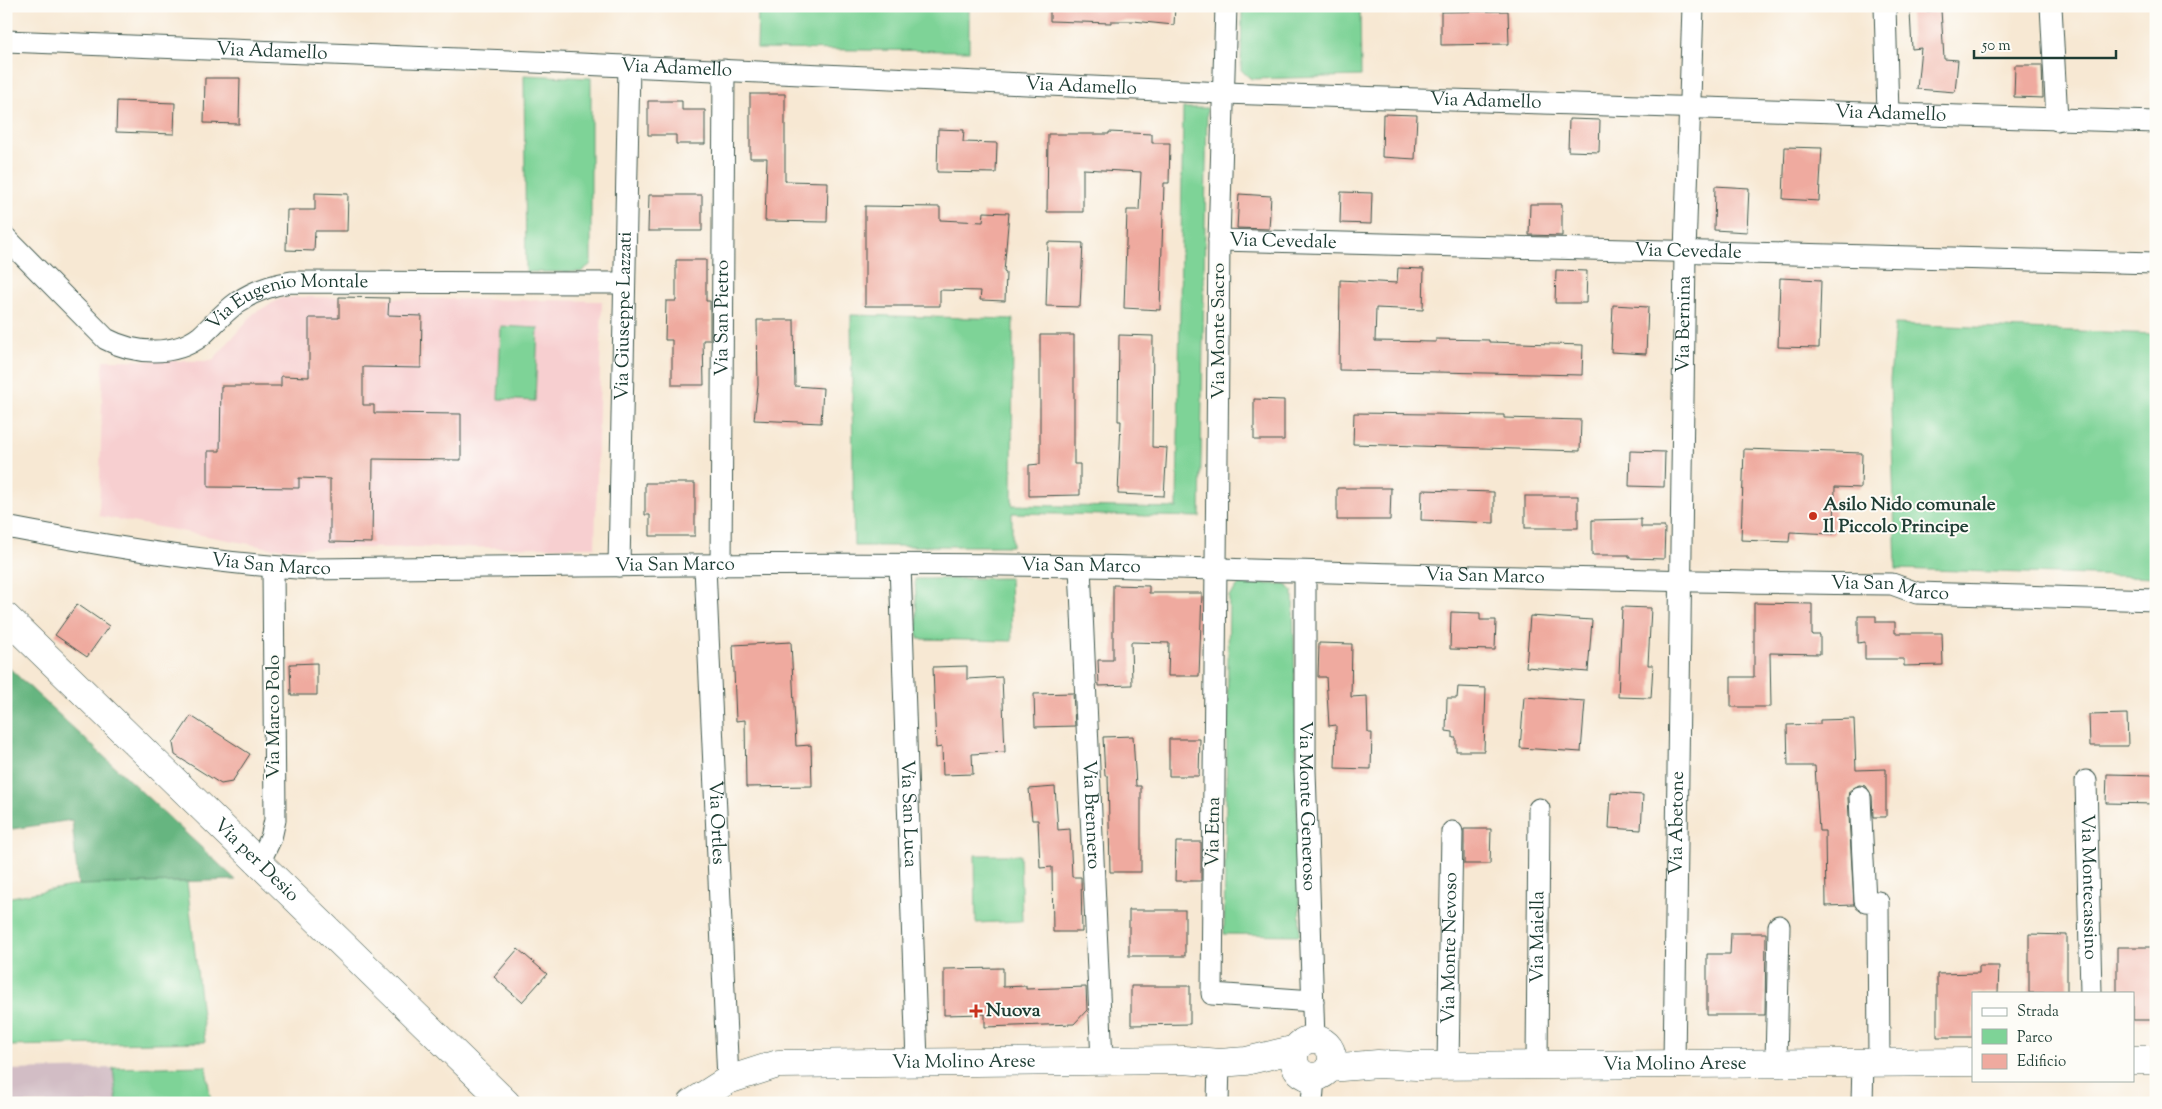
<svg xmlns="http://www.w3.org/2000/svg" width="2162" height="1109" font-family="'Sorts Mill Goudy',serif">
	<rect width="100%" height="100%" fill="#fdfcf7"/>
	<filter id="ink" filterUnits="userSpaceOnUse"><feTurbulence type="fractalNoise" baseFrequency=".02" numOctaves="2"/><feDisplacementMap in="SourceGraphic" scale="10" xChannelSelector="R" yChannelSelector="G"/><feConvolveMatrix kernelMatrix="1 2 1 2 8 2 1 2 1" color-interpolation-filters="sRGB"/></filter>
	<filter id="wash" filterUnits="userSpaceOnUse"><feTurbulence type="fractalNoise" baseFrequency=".0096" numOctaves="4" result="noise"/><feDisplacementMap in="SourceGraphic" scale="20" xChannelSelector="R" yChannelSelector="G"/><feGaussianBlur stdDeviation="1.12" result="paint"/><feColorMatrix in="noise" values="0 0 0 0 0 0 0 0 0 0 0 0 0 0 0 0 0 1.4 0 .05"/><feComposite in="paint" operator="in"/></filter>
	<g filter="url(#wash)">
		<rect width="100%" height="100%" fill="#f7e8d3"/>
		<path fill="#f7cfd0" d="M 301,297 L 602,301 L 595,547 L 271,548 L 99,516 L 103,360 L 212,361 L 254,313 L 282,298 Z"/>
		<path fill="#d2bdc5" d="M 113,1068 L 117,1103 L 6,1103 L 6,1070 Z"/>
		<g fill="#7ed397" stroke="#4e8866">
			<path d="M 758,6 L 969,6 L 969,51 L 757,49 Z"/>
			<path d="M 1242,6 L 1360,6 L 1361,76 L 1251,79 L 1241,70 Z"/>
			<path d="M 524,75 L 591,78 L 591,264 L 581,272 L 526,272 Z"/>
			<path d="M 1183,108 L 1207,108 L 1200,517 L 1012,513 L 1012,546 L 854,546 L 851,315 L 1013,319 L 1012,505 L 1177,508 Z"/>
			<path d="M 1895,324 L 2156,334 L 2156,577 L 1896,569 L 1890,380 Z"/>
			<path d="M 501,326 L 538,328 L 535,401 L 498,399 Z"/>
			<path d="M 1010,578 L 1012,641 L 918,639 L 915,579 Z"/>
			<path d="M 1240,584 L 1285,584 L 1293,591 L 1300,935 L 1224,934 L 1229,596 Z"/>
			<path d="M 975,855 L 1020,855 L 1022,921 L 976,923 Z"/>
			<path d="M 187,882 L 205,1042 L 6,1046 L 6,898 L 78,885 Z"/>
			<path d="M 206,1066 L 211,1103 L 117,1103 L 113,1068 Z"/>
		</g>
		<path fill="#66b580" stroke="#42795a" d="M 6,665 L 236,880 L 78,885 L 72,820 L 6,830 Z"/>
		<g id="blocks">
			<g fill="#efaa9f">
				<path d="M 1050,6 L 1175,6 L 1174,25 L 1133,21 L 1111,21 L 1111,23 L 1050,21 Z"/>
				<path d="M 1941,10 L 1944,59 L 1958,60 L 1955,92 L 1917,89 L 1921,48 L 1912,49 L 1910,12 Z"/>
				<path d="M 1508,11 L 1509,44 L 1441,45 L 1441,12 Z"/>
				<path d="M 2015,65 L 2042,65 L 2043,98 L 2014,97 Z"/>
				<path d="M 205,78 L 240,78 L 239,124 L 204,123 Z"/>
				<path d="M 750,94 L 785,94 L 785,181 L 828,182 L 827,222 L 765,221 L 767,158 L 750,158 Z"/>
				<path d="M 117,101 L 175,103 L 174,134 L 116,132 Z"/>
				<path d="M 648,101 L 682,101 L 682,110 L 705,110 L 705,144 L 676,144 L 676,135 L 648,135 Z"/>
				<path d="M 1383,114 L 1417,115 L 1415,159 L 1382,157 Z"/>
				<path d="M 1569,119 L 1600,120 L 1599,152 L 1568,151 Z"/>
				<path d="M 938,129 L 964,130 L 963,142 L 997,143 L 996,173 L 937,172 Z"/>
				<path d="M 1109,132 L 1152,134 L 1152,143 L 1170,143 L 1169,183 L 1164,183 L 1160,310 L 1124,308 L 1127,210 L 1139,210 L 1141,172 L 1083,169 L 1083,212 L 1047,212 L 1048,134 L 1109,134 Z"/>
				<path d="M 1785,147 L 1822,148 L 1819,201 L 1783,199 Z"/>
				<path d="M 1715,186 L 1749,188 L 1747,232 L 1714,230 Z"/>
				<path d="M 1341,192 L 1372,193 L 1371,224 L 1340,223 Z"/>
				<path d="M 315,193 L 348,194 L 347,231 L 315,231 L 314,251 L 286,250 L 287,210 L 315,210 Z"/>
				<path d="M 1239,194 L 1271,196 L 1269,229 L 1237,228 Z"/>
				<path d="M 649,195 L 702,195 L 702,231 L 648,231 Z"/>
				<path d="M 1530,204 L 1562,204 L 1562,236 L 1529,235 Z"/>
				<path d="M 865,206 L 940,207 L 940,220 L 983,222 L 984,212 L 1009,213 L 1004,272 L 1006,273 L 1005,301 L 980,300 L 981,291 L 940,290 L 940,306 L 865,306 Z"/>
				<path d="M 1048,242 L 1083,243 L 1080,307 L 1046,306 Z"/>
				<path d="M 676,260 L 706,260 L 706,301 L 710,301 L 710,340 L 703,340 L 704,385 L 672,385 L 672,340 L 665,340 L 666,301 L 676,301 Z"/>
				<path d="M 1398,268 L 1424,269 L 1423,310 L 1376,308 L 1375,341 L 1436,342 L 1436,339 L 1489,340 L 1489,342 L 1583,345 L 1582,375 L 1339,370 L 1340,280 L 1397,283 Z"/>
				<path d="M 1556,270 L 1587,271 L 1586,303 L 1555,303 Z"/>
				<path d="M 1780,278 L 1821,280 L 1819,348 L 1778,347 Z"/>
				<path d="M 339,297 L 389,298 L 388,315 L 422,316 L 421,368 L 363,367 L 363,405 L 374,405 L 374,413 L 461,414 L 461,460 L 373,459 L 372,543 L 330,542 L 330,479 L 299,478 L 299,488 L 208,487 L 208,451 L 220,451 L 221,386 L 281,386 L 281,376 L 309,377 L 309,318 L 339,318 Z"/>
				<path d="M 1613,305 L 1648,307 L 1646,354 L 1611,352 Z"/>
				<path d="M 757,320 L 794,320 L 795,386 L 823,388 L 821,423 L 754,420 L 758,385 Z"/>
				<path d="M 1040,335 L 1074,335 L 1074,464 L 1080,464 L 1080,495 L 1029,496 L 1029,465 L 1040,464 Z"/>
				<path d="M 1119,335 L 1153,336 L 1152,447 L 1167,448 L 1164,496 L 1118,494 L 1121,421 L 1118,421 Z"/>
				<path d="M 1254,399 L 1284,400 L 1284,440 L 1254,440 Z"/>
				<path d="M 1354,413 L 1504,415 L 1504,418 L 1581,420 L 1580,451 L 1353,444 Z"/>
				<path d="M 1744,449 L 1862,453 L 1861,488 L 1835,487 L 1834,534 L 1790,532 L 1789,542 L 1741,540 Z"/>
				<path d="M 1630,451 L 1665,452 L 1664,487 L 1629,486 Z"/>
				<path d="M 645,483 L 695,483 L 695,536 L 650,536 L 650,515 L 645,515 Z"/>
				<path d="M 1337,488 L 1391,488 L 1390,520 L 1337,520 Z"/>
				<path d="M 1422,490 L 1494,492 L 1494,523 L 1421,520 Z"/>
				<rect x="1525" y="496" width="53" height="32"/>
				<path d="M 1641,519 L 1641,527 L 1665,527 L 1664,559 L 1629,558 L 1629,555 L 1592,555 L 1592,520 Z"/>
				<path d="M 1113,585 L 1149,586 L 1149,593 L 1202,593 L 1199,676 L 1168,676 L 1169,643 L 1131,642 L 1132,685 L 1099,686 L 1098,660 L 1113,660 Z"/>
				<path d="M 1754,603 L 1812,604 L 1812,635 L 1820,635 L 1820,654 L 1770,653 L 1771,707 L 1731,707 L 1731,677 L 1754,677 Z"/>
				<path d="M 77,604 L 109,626 L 87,657 L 55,635 Z"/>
				<path d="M 1622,607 L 1651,608 L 1648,665 L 1653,665 L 1651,698 L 1618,697 Z"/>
				<path d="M 1451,612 L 1480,613 L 1480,620 L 1496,620 L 1495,650 L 1450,649 Z"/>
				<path d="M 1530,616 L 1592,620 L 1588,672 L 1526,667 Z"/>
				<path d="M 1858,616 L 1876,616 L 1876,622 L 1895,622 L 1895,633 L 1942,633 L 1943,665 L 1904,666 L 1904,659 L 1865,659 L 1865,642 L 1858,643 Z"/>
				<path d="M 791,642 L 796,746 L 811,745 L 812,786 L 746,787 L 745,720 L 736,721 L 733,645 Z"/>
				<path d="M 1319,643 L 1352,644 L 1351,697 L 1367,696 L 1368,733 L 1372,733 L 1371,769 L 1335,768 L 1336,725 L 1329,726 L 1326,677 L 1318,677 Z"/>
				<path d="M 317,663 L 317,695 L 291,695 L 290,664 Z"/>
				<path d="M 967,666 L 967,679 L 1002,677 L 1005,752 L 972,754 L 973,774 L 943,775 L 942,747 L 936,748 L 933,667 Z"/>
				<path d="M 1458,687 L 1486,688 L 1484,751 L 1456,751 L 1456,738 L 1453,738 L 1453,732 L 1446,731 L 1447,698 L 1457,698 Z"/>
				<path d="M 1073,693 L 1075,726 L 1035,727 L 1034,694 Z"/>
				<path d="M 1524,697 L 1585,701 L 1581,752 L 1520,748 Z"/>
				<path d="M 2127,714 L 2128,746 L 2090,746 L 2089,715 Z"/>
				<path d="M 191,716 L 250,754 L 232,782 L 221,784 L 175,755 L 173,743 Z"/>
				<path d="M 1854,719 L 1856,770 L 1886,769 L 1886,817 L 1873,817 L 1872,796 L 1866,786 L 1859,785 L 1849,791 L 1848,798 L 1854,905 L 1826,906 L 1825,831 L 1819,831 L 1815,766 L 1788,766 L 1787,725 L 1820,724 L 1820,720 Z"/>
				<path d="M 1133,736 L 1136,786 L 1141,786 L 1141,872 L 1110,872 L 1108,776 L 1105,776 L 1103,737 Z"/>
				<path d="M 1169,739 L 1200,739 L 1199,776 L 1169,776 Z"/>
				<path d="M 2107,774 L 2156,775 L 2155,804 L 2106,803 Z"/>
				<path d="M 1055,787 L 1058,830 L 1070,829 L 1072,877 L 1081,877 L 1082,932 L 1053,932 L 1052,867 L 1040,868 L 1038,820 L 1032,820 L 1029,789 Z"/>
				<path d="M 1611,793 L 1643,795 L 1641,830 L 1609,828 Z"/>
				<path d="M 1464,829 L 1491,829 L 1490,864 L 1464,864 Z"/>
				<path d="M 1176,842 L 1201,842 L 1201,881 L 1175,881 Z"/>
				<rect x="1129" y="910" width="56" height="46"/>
				<path d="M 1731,933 L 1766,933 L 1765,1015 L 1707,1015 L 1707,954 L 1730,954 Z"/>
				<path d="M 2029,934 L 2067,935 L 2067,993 L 2029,993 Z"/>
				<path d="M 2117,947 L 2156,947 L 2156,1020 L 2133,1020 L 2133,993 L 2117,993 Z"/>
				<path d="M 518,949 L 547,974 L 522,1002 L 494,977 Z"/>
				<path d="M 1979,966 L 1999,966 L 1998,993 L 1973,993 L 1973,1037 L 1937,1037 L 1937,974 L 1979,973 Z"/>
				<path d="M 1003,968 L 1003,987 L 1026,986 L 1026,989 L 1086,987 L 1087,1010 L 1074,1024 L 985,1027 L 985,1014 L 944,1015 L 944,969 Z"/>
				<path d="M 1131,986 L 1190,986 L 1190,1024 L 1131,1025 Z"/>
			</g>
		</g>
	</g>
	<g filter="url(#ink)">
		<use href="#blocks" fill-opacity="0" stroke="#3f574c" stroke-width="1"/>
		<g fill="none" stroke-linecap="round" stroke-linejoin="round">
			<g stroke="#3f574c" stroke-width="23">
				<g id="street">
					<path d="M 1226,6 L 1219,240 L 1212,994 L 1313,1001"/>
					<path d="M 1885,6 L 1888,114"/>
					<path d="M 2051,6 L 2057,120"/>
					<path id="s1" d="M 6,41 L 558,63 L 1224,93 L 2156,122"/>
					<path id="s2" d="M 6,238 L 106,339 C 134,354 174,357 201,336 C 213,325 224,312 238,302 C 254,291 272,285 291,282 L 624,283"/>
					<path id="s3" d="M 1219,240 L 2156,263"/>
					<path id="s4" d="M 6,527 C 106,546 208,563 310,569 C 612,566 914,560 1216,569 C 1442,575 1667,582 1892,584 L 1917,593 L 2156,600"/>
					<path id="s5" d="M 900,565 L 917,1062"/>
					<path id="s6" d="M 619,566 L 629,66"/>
					<path id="s7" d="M 721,566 L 724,70"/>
					<path id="s8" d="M 705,567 L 728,1080"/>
					<path id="s9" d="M 1080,567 L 1102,1061"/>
					<path id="s10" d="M 1305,572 L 1305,771 L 1314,1039"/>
					<path id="s11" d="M 2086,781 L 2091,993"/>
					<path d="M 1860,797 L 1865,901 L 1878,902 L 1879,1062"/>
					<path d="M 259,863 L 271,838 L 275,820 L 273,567"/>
					<path d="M 1776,1063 L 1779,926"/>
					<path id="s12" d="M 1448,1064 L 1452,832"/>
					<path id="s13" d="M 1674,1064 L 1685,253 L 1693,6"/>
					<path id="s14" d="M 1537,1065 L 1539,809"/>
					<path d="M 1218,1103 L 1219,1063"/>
					<path d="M 1312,1103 L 1314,1077"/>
					<path d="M 1862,1103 L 1863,1062"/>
				</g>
			</g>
			<g stroke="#3f574c" stroke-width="29">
				<g id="secondary">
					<path id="s15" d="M 6,617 L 506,1103"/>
					<circle cx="1313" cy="1058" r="19"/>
					<path d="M 2133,1060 L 2156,1060"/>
					<path id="s16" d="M 1329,1068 L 1378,1064 L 1416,1066 L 1973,1062"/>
					<path id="s17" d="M 692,1103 L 728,1080 L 778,1064 L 1184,1060 L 1219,1063 L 1246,1061 L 1296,1049"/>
				</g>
			</g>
			<use href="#street" stroke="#fff" stroke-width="21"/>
			<use href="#secondary" stroke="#fff" stroke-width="28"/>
		</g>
	</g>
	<g fill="#c8321e" stroke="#fdfcf7" stroke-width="2">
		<circle cx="1813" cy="516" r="5"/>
		<path d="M973.5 1003.5h5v5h5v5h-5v5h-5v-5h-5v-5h5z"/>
	</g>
	<g text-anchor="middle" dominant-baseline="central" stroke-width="4" stroke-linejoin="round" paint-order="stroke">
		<g font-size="19" fill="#1f3d34" stroke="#fdfcf7">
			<text stroke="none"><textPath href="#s1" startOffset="266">Via Adamello</textPath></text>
			<text stroke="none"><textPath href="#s1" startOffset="671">Via Adamello</textPath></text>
			<text stroke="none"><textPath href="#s1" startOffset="1076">Via Adamello</textPath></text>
			<text stroke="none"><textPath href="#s1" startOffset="1481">Via Adamello</textPath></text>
			<text stroke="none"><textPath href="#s1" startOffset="1886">Via Adamello</textPath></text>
			<text stroke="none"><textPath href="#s3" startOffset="64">Via Cevedale</textPath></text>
			<text stroke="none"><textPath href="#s3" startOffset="469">Via Cevedale</textPath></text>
			<text stroke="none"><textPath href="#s2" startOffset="341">Via Eugenio Montale</textPath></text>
			<text stroke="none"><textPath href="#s6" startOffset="250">Via Giuseppe Lazzati</textPath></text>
			<text stroke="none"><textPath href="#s7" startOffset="248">Via San Pietro</textPath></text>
			<text stroke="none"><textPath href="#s13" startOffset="740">Via Bernina</textPath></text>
			<text transform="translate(1219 331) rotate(-90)">Via Monte Sacro</text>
			<text stroke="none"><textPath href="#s4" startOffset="268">Via San Marco</textPath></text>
			<text stroke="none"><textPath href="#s4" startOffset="672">Via San Marco</textPath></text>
			<text stroke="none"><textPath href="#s4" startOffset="1078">Via San Marco</textPath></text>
			<text stroke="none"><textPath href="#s4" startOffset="1482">Via San Marco</textPath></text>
			<text stroke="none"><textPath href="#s4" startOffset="1888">Via San Marco</textPath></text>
			<text transform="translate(274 717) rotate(-90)">Via Marco Polo</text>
			<text stroke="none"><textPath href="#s10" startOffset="234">Via Monte Generoso</textPath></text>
			<text stroke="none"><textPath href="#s5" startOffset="249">Via San Luca</textPath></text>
			<text stroke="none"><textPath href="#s9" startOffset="248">Via Brennero</textPath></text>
			<text stroke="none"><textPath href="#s8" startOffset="256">Via Ortles</textPath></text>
			<text stroke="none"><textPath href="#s13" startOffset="241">Via Abetone</textPath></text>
			<text transform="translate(1214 832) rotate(-89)">Via Etna</text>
			<text stroke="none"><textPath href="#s15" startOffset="349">Via per Desio</textPath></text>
			<text stroke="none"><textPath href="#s11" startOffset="106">Via Montecassino</textPath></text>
			<text stroke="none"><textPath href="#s14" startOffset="128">Via Maiella</textPath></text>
			<text stroke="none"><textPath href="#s12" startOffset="116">Via Monte Nevoso</textPath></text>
			<text stroke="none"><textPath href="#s17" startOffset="281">Via Molino Arese</textPath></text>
			<text stroke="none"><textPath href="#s16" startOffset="346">Via Molino Arese</textPath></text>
		</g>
		<g font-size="19" font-weight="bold" fill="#1f3d34" stroke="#fdfcf7" text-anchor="start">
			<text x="1823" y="505">Asilo Nido comunale<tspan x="1823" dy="22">Il Piccolo Principe</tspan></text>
			<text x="986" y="1011">Nuova</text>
		</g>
	</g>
	<rect width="2162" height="1109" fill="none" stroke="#fdfcf7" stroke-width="25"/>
	<rect x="1972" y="992" width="162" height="90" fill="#fdfcf7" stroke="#a4b0a9"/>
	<rect x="1982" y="1008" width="25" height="8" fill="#ffffff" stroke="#a4b0a9"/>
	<text x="2017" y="1016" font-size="15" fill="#1f3d34">Strada</text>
	<rect x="1982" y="1029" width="25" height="15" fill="#7ed397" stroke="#a4b0a9"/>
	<text x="2017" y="1042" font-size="15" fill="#1f3d34">Parco</text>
	<rect x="1982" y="1054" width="25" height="15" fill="#efaa9f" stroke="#a4b0a9"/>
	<text x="2017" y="1066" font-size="15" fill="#1f3d34">Edificio</text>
	<path d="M1974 50v8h142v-8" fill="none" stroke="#1f3d34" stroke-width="2.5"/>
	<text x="1982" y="50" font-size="15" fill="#1f3d34" stroke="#fdfcf7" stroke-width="4" paint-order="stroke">50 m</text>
</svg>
